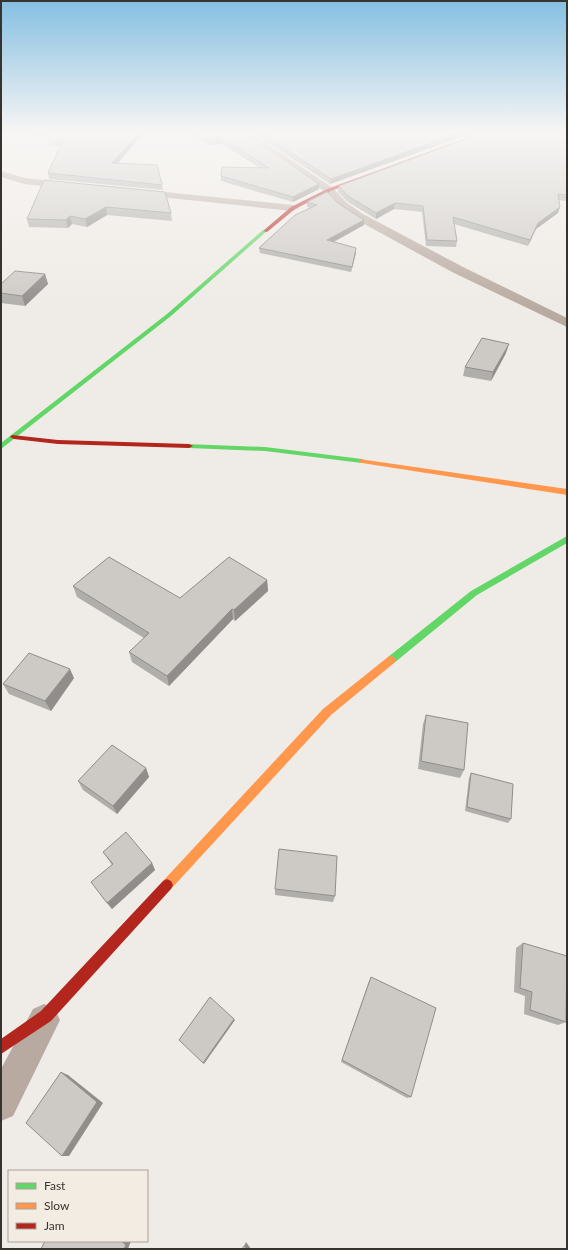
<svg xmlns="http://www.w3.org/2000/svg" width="568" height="1250" font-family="Lato,sans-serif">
	<rect width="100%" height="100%" fill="#efebe6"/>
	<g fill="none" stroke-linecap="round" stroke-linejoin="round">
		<g fill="#b9aaa1" fill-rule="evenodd">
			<path d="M 243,134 L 253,134 L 333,188 L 347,203 L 363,214 L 463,267 L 567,318 L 567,327 L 454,273 L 355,219 L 339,207 L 325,192 Z"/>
			<path d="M 456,134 L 469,134 L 475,137 L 470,140 L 457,136 Z"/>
			<path d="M 1,171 L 25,178 L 73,183 L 78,186 L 73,189 L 24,184 L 1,177 Z"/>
			<path d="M 135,189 L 293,205 L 299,208 L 293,211 L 131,194 L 130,192 L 131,190 Z"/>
			<path d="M 44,1004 L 55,1009 L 60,1020 L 13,1116 L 1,1121 L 1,1069 L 33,1009 Z"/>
		</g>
		<g fill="#63d668" fill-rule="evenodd">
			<path d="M 263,230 L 267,231 L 171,316 L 1,449 L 1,443 L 167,314 Z"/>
			<path d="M 186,444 L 265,447 L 362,459 L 366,461 L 362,463 L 265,451 L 189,448 L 185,446 Z"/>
			<path d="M 567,536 L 567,543 L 477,595 L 394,663 L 391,664 L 388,663 L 386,660 L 388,657 L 471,591 Z"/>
		</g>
		<g fill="#ff974d" fill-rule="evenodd">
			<path d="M 359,459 L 567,489 L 567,495 L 362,463 L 359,463 Z"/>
			<path d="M 391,656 L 394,657 L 396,660 L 394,663 L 331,715 L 171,889 L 167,891 L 163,889 L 161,885 L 163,881 L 323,709 L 388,657 Z"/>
		</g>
		<g fill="#b3261e" fill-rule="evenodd">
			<path d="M 477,134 L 482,134 L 331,191 L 295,209 L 267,232 L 263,231 L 291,207 L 327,189 Z"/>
			<path d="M 12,435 L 58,440 L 189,444 L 193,446 L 189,448 L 58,444 L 14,439 L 10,437 Z"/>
			<path d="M 167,879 L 171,881 L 173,885 L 171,889 L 51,1021 L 1,1054 L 1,1039 L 41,1011 L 163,881 Z"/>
		</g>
	</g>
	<g fill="#b0aeaa">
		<path d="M 24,134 L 143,134 L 118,163 L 162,185 L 163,190 L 49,179 L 48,173 L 60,146 L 50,146 L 49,141 L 49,136 L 25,137 Z"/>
		<path d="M 190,134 L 247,134 L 319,184 L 319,189 L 293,202 L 221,181 L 221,176 L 260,168 L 222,144 L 209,145 Z"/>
		<path d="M 255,134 L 458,134 L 458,138 L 330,184 Z"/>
		<path d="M 567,134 L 567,201 L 559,200 L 560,207 L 558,213 L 536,229 L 528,246 L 454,224 L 457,241 L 456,247 L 426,246 L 422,212 L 394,209 L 376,219 L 348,202 L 338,192 L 339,186 Z"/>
		<path d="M 44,180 L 171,213 L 172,221 L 107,215 L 87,227 L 72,224 L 68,228 L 29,227 L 27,219 Z"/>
		<path d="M 307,202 L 338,203 L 364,225 L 334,242 L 356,253 L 351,272 L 260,253 L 259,248 L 311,208 L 307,207 Z"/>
		<path d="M 45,274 L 48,284 L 25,306 L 1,303 L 1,284 Z"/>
		<path d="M 506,353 L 491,381 L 463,376 L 465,367 Z"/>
		<path d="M 267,580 L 268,591 L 235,621 L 233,619 L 169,686 L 132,662 L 129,652 L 144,638 L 77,597 L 73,586 L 180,598 Z"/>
		<path d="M 74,678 L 51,711 L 9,694 L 3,684 Z"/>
		<path d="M 426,715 L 464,770 L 460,778 L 418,769 L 423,724 Z"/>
		<path d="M 146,768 L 149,777 L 117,814 L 83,790 L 78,781 Z"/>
		<path d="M 471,773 L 511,819 L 508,823 L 465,811 L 469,778 Z"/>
		<path d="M 103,852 L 152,863 L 155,870 L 112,909 L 91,882 L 112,865 Z"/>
		<path d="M 275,889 L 335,896 L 333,902 L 275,895 Z"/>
		<path d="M 523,943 L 566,1022 L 558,1025 L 524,1014 L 525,996 L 514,992 L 516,948 Z"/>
		<path d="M 371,977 L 411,1097 L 407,1098 L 341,1062 L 369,981 Z"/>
	</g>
	<g fill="#908d8b">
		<path d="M 138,134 L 143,134 L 113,169 L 112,163 Z"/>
		<path d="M 455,134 L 458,134 L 458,138 L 330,184 L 331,179 Z"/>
		<path d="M 222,138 L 222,144 L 209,145 L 209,140 Z"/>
		<path d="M 319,184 L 319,189 L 293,202 L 293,197 Z"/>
		<path d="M 395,203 L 394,209 L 376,219 L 376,213 Z"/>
		<path d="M 106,207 L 107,215 L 87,227 L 85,219 Z"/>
		<path d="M 560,207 L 558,213 L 536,229 L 528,246 L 530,240 L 538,223 Z"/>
		<path d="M 70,216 L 72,224 L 68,228 L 66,220 Z"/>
		<path d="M 364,220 L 364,225 L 327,245 L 327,240 Z"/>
		<path d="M 356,248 L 356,253 L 351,272 L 352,267 Z"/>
		<path d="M 45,274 L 48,284 L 25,306 L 22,296 Z"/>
		<path d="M 509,344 L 506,353 L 491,381 L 493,372 Z"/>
		<path d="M 267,580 L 268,591 L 235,621 L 234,610 Z"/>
		<path d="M 232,609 L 233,619 L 169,686 L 167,676 Z"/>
		<path d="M 70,669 L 74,678 L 51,711 L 45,701 Z"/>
		<path d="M 146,768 L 149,777 L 117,814 L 113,806 Z"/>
		<path d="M 152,863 L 155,870 L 112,909 L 107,903 Z"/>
		<path d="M 234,1019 L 235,1020 L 204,1064 L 203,1063 Z"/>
		<path d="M 61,1072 L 68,1075 L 103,1103 L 69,1156 L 62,1156 Z"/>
		<path d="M 121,1241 L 131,1241 L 128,1249 L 124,1249 Z"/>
		<path d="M 246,1242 L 251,1249 L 247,1249 L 244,1246 Z"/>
	</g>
	<g fill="#cdcac6" stroke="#908d8b">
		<path d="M 49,134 L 138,134 L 112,163 L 157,165 L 162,185 L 48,173 L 63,140 L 49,141 Z"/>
		<path d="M 198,134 L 247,134 L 319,184 L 293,197 L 221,176 L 222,167 L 269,168 L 222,138 L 209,140 Z"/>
		<path d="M 263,134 L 455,134 L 331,179 Z"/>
		<path d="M 480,134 L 567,134 L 567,195 L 558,194 L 560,207 L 538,223 L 530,240 L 453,217 L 457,241 L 427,240 L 423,206 L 395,203 L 376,213 L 348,196 L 339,186 Z"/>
		<path d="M 44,180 L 165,192 L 171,213 L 106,207 L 85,219 L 70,216 L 66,220 L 27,219 Z"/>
		<path d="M 327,192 L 338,203 L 364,220 L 327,240 L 356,248 L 352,267 L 259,248 L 295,215 L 317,205 L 307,202 Z"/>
		<path d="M 15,271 L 45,274 L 22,296 L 1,293 L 1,284 Z"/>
		<path d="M 482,338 L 509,344 L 493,372 L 465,367 Z"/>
		<path d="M 109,557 L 180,598 L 229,557 L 267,580 L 234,610 L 232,609 L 167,676 L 129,652 L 149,633 L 73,586 Z"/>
		<path d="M 29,653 L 70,669 L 45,701 L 3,684 Z"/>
		<path d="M 426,715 L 468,723 L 464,770 L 421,761 Z"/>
		<path d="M 112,745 L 146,768 L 113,806 L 78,781 Z"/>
		<path d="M 471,773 L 513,784 L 511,819 L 467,807 Z"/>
		<path d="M 126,832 L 152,863 L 107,903 L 91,882 L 113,864 L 103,852 Z"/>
		<path d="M 279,849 L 337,856 L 335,896 L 275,889 Z"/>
		<path d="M 523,943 L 567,956 L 566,1022 L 530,1010 L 532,992 L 520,988 Z"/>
		<path d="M 371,977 L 436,1008 L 411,1097 L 342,1060 Z"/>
		<path d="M 210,997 L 234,1019 L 203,1063 L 179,1040 Z"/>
		<path d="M 61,1072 L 97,1102 L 62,1156 L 26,1123 Z"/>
		<path d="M 45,1241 L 121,1241 L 126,1245 L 124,1249 L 41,1249 Z"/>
		<path d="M 244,1246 L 247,1249 L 242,1249 Z"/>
	</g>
	<linearGradient id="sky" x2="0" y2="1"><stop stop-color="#85bfe2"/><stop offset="0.43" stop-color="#f8f6f4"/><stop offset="1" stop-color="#f8f6f4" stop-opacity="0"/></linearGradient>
	<rect width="568" height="309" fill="url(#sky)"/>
	<rect width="568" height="1250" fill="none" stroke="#373430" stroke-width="4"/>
	<rect x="8" y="1170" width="140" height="72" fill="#f3ece2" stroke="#a8a29b"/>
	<rect x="16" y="1183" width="20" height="6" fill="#63d668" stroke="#a8a29b"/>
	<text x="44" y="1190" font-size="12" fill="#373430">Fast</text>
	<rect x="16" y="1203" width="20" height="6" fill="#ff974d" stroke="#a8a29b"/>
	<text x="44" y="1210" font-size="12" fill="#373430">Slow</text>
	<rect x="16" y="1223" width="20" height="6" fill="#b3261e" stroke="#a8a29b"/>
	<text x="44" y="1230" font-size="12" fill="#373430">Jam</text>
</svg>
